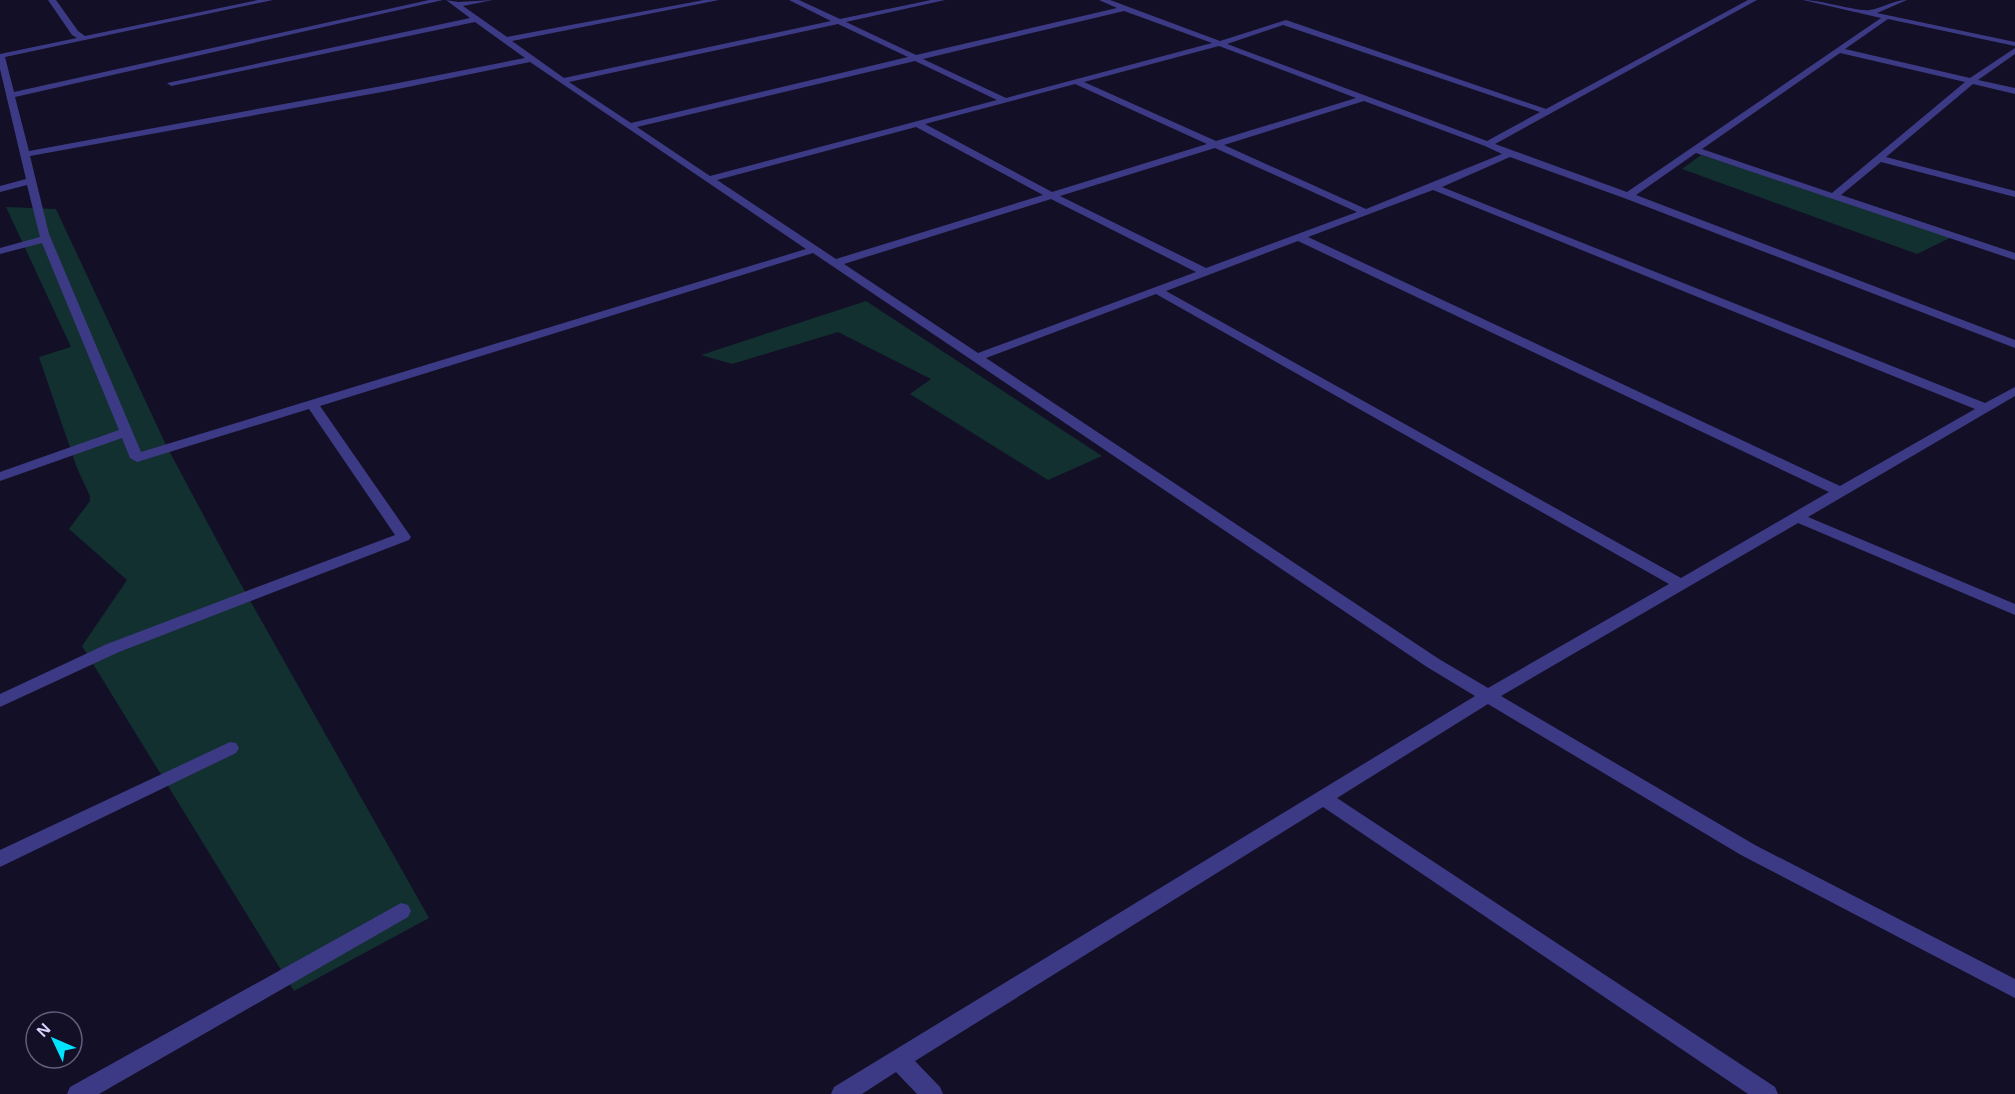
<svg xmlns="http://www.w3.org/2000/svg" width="2015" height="1094" font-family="Helvetica,sans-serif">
	<rect width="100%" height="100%" fill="#130f26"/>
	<g fill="#12302f">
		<path d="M 1701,155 L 1956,235 L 1917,254 L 1682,169 Z"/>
		<path d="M 6,207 L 56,209 L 166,445 L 229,563 L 429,918 L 294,991 L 82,646 L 127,580 L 69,529 L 90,501 L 90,496 L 77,468 L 39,357 L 71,347 Z"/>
		<path d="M 866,301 L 1102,456 L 1048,480 L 910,394 L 931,379 L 838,332 L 732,364 L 701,355 Z"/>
	</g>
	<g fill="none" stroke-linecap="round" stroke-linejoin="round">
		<g fill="#3d3a85" fill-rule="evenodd">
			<path d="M 48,0 L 56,0 L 78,31 L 85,36 L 258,0 L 273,0 L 5,57 L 14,92 L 429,0 L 443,0 L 15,97 L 29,151 L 393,84 L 525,58 L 475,22 L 171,86 L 167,83 L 470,18 L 446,0 L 458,2 L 493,0 L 463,6 L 507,37 L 704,0 L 719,0 L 512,41 L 564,78 L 831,21 L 789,0 L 799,0 L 840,19 L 931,0 L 945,0 L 846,22 L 916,55 L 1117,8 L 1099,0 L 1110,0 L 1220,41 L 1286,20 L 1546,109 L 1748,0 L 1757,0 L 1495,144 L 1627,192 L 1881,18 L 1803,0 C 1822,0 1857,12 1870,10 C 1883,8 1893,0 1907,0 L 1877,13 L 2015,42 L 2015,46 L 1888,19 L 1845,49 L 1970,78 L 2015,48 L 2015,54 L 1978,80 L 2015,88 L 2015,94 L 1973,84 L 1886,157 L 2015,191 L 2015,197 L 1881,162 L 1841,195 L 2015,253 L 2015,260 L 1696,153 L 1636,195 L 2015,340 L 2015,348 L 1624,198 L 1510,157 L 1442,187 L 1985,403 L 2015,387 L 2015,396 L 1808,517 L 2015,604 L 2015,615 L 1798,523 L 1501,696 L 1755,845 L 2015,979 L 2015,998 L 1741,855 L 1488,704 L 1337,798 L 1775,1087 L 1778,1094 L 1748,1094 L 1323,807 L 915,1061 L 940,1087 L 943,1094 L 917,1094 L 896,1072 L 862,1094 L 831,1094 L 834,1087 L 1475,696 L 1427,667 L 813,253 L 320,406 L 411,537 L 409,540 L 119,652 L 0,707 L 0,694 L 107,644 L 395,535 L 309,409 L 137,462 L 130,458 L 122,438 L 0,481 L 0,472 L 119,430 L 42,243 L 0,254 L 0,248 L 40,237 L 27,185 L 0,192 L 0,186 L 26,179 L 0,69 L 0,54 L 77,38 L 72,35 ZM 1124,11 L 1212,43 L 1006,98 L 923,59 ZM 838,24 L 908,57 L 631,123 L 569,82 ZM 1283,25 L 1540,112 L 1487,141 L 1227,44 ZM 1219,46 L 1356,98 L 1216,141 L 1084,82 ZM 1840,53 L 1965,82 L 1832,193 L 1702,149 ZM 915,61 L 997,100 L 710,176 L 637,127 ZM 530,62 L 806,249 L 141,452 L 49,234 L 30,156 L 393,90 ZM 1075,84 L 1207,144 L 1052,192 L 925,124 ZM 1364,101 L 1485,146 L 1502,154 L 1366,209 L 1224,145 ZM 916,127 L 1043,195 L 836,259 L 717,180 ZM 1215,148 L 1357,212 L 1206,268 L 1060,196 ZM 1433,190 L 1975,409 L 1840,486 L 1308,237 ZM 1051,199 L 1196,272 L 978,353 L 844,264 ZM 1298,241 L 1829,492 L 1681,578 L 1166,291 ZM 1156,294 L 1669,584 L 1488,688 L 1439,659 L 986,358 Z"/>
			<path d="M 230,742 L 236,743 L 239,748 L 236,753 L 0,867 L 0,850 Z"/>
			<path d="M 401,903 L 408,905 L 411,911 L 408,917 L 99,1094 L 67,1094 L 70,1087 Z"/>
		</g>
	</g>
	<g transform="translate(54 1040) rotate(314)"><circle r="28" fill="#130f26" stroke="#625e7d" stroke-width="1.5"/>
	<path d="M0-4.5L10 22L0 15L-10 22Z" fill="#00e5ff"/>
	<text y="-9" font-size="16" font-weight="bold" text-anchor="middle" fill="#d9d4ff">N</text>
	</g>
</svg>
